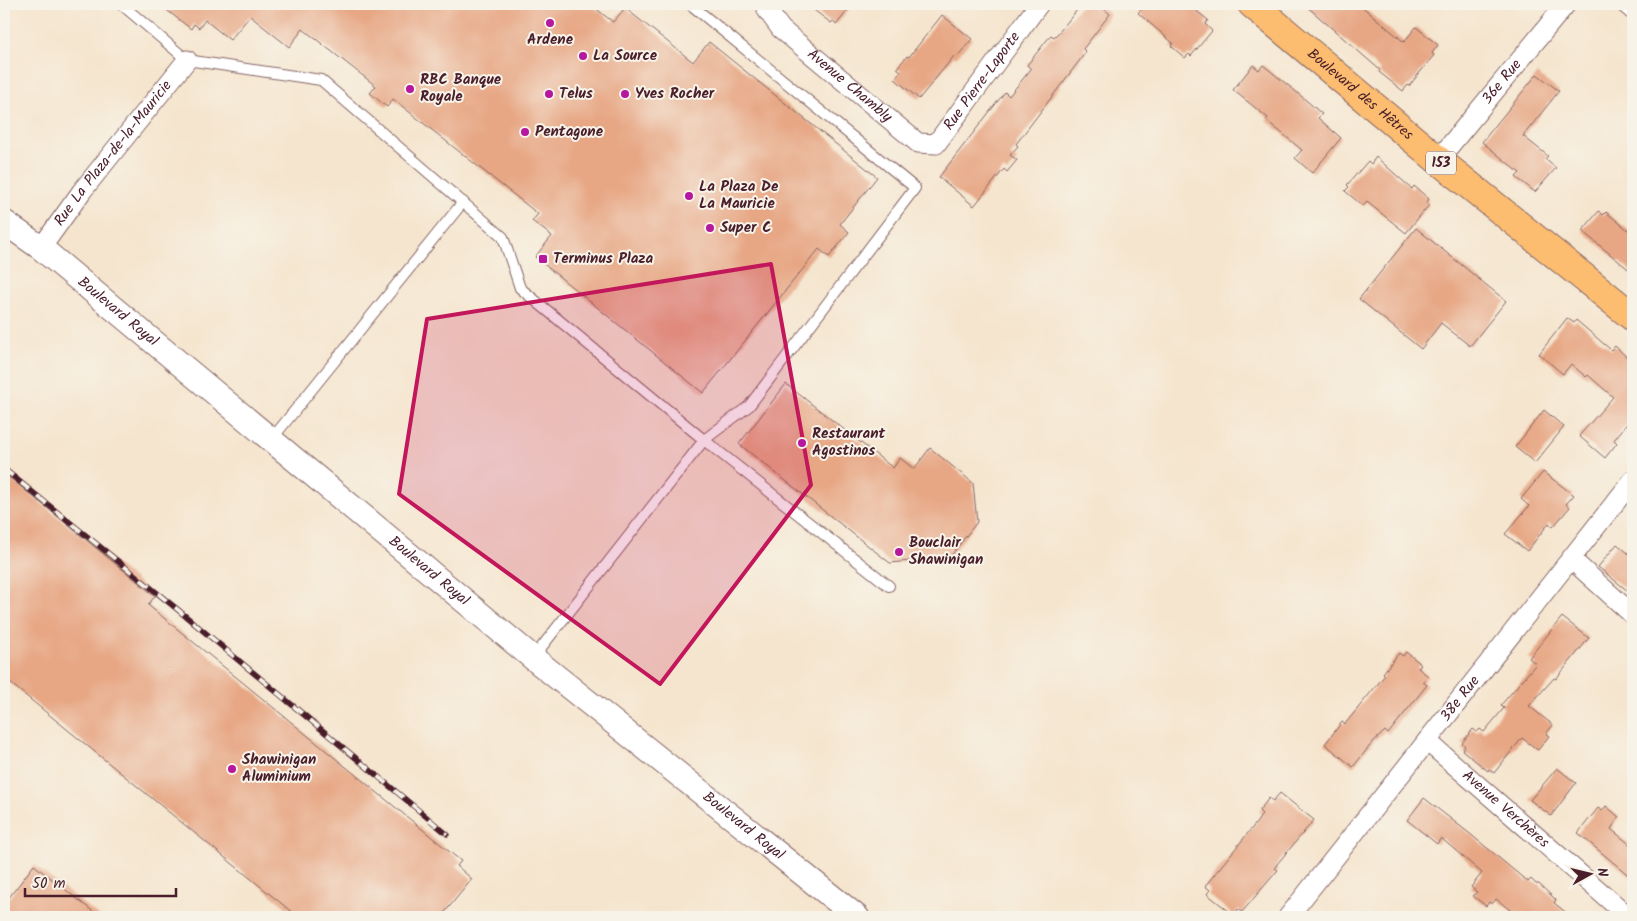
<svg xmlns="http://www.w3.org/2000/svg" width="1637" height="921" font-family="Kalam,sans-serif">
	<rect width="100%" height="100%" fill="#f7f3e8"/>
	<filter id="ink" filterUnits="userSpaceOnUse"><feTurbulence type="fractalNoise" baseFrequency=".02" numOctaves="2"/><feDisplacementMap in="SourceGraphic" scale="10" xChannelSelector="R" yChannelSelector="G"/><feConvolveMatrix kernelMatrix="1 2 1 2 8 2 1 2 1" color-interpolation-filters="sRGB"/></filter>
	<filter id="wash" filterUnits="userSpaceOnUse"><feTurbulence type="fractalNoise" baseFrequency=".0096" numOctaves="4" result="noise"/><feDisplacementMap in="SourceGraphic" scale="20" xChannelSelector="R" yChannelSelector="G"/><feGaussianBlur stdDeviation="1.12" result="paint"/><feColorMatrix in="noise" values="0 0 0 0 0 0 0 0 0 0 0 0 0 0 0 0 0 1.4 0 .05"/><feComposite in="paint" operator="in"/></filter>
	<g filter="url(#wash)">
		<rect width="100%" height="100%" fill="#f5e5ce"/>
		<g id="blocks">
			<g fill="#e7a785">
				<path d="M 159,4 L 590,4 L 613,22 L 625,8 L 693,62 L 709,42 L 877,177 L 840,224 L 849,232 L 829,257 L 819,249 L 703,393 L 535,257 L 552,236 L 532,221 L 538,214 L 393,99 L 387,107 L 370,93 L 376,86 L 303,29 L 289,47 L 250,16 L 230,40 L 205,20 L 199,28 L 194,24 L 191,29 Z"/>
				<path d="M 806,4 L 853,4 L 836,25 L 833,21 L 831,23 Z"/>
				<path d="M 1082,4 L 1098,4 L 1110,14 L 1083,49 L 1086,52 L 1016,144 L 1018,146 L 1010,155 L 1017,160 L 1007,172 L 1004,169 L 974,206 L 939,177 L 1005,92 L 1009,96 L 1031,69 L 1027,65 L 1051,35 L 1054,37 L 1060,31 Z"/>
				<path d="M 1146,4 L 1188,4 L 1208,20 L 1205,24 L 1212,31 L 1191,56 L 1189,54 L 1185,58 L 1171,46 L 1173,43 L 1138,13 Z"/>
				<path d="M 1304,4 L 1359,4 L 1404,42 L 1416,27 L 1438,45 L 1432,53 L 1434,55 L 1409,86 L 1408,85 L 1403,91 L 1379,72 L 1380,70 Z"/>
				<path d="M 942,15 L 972,39 L 956,58 L 954,56 L 919,99 L 895,79 L 901,71 L 897,68 L 907,56 L 909,57 Z"/>
				<path d="M 1253,65 L 1259,70 L 1263,65 L 1294,90 L 1322,114 L 1318,118 L 1341,138 L 1312,173 L 1295,158 L 1302,150 L 1266,120 L 1268,118 L 1233,90 Z"/>
				<path d="M 1537,74 L 1559,91 L 1523,136 L 1548,156 L 1545,159 L 1556,168 L 1535,192 L 1516,177 L 1520,173 L 1482,142 Z"/>
				<path d="M 1376,157 L 1412,189 L 1414,186 L 1429,199 L 1426,203 L 1429,205 L 1406,233 L 1367,202 L 1363,206 L 1345,191 L 1349,187 L 1347,185 L 1368,161 L 1371,164 Z"/>
				<path d="M 1599,211 L 1603,215 L 1606,212 L 1633,234 L 1633,273 L 1582,231 Z"/>
				<path d="M 1416,228 L 1506,301 L 1470,346 L 1441,323 L 1421,349 L 1359,299 Z"/>
				<path d="M 1567,318 L 1574,323 L 1576,320 L 1611,350 L 1615,346 L 1633,363 L 1633,416 L 1614,440 L 1617,443 L 1605,458 L 1579,436 L 1613,397 L 1588,375 L 1586,377 L 1571,364 L 1563,374 L 1539,354 Z"/>
				<path d="M 786,384 L 893,468 L 900,458 L 914,469 L 930,448 L 973,483 L 977,522 L 950,557 L 890,563 L 739,444 Z"/>
				<path d="M 1544,410 L 1564,427 L 1535,463 L 1515,447 Z"/>
				<path d="M 1543,472 L 1574,495 L 1566,504 L 1570,507 L 1553,527 L 1549,523 L 1527,551 L 1505,534 L 1529,506 L 1521,499 Z"/>
				<path d="M 4,473 L 155,596 L 148,605 L 461,861 L 457,866 L 472,879 L 441,917 L 298,917 L 4,678 Z"/>
				<path d="M 1617,544 L 1633,557 L 1633,595 L 1598,567 Z"/>
				<path d="M 1562,617 L 1589,638 L 1556,679 L 1554,678 L 1529,706 L 1553,725 L 1546,734 L 1549,736 L 1538,750 L 1522,738 L 1494,773 L 1489,769 L 1488,771 L 1462,750 L 1465,746 L 1462,743 L 1473,729 L 1477,732 L 1480,729 L 1484,732 L 1504,708 L 1501,705 L 1536,664 L 1529,658 Z"/>
				<path d="M 1406,652 L 1421,664 L 1418,668 L 1428,676 L 1423,682 L 1427,685 L 1388,734 L 1385,731 L 1373,742 L 1353,767 L 1325,744 L 1342,722 L 1345,724 L 1385,675 L 1383,673 L 1399,653 L 1403,656 Z"/>
				<path d="M 1557,768 L 1576,783 L 1551,816 L 1530,800 Z"/>
				<path d="M 1280,793 L 1314,820 L 1277,864 L 1275,868 L 1278,870 L 1242,912 L 1238,909 L 1234,915 L 1207,894 L 1210,890 L 1205,886 L 1257,822 L 1262,814 L 1259,811 L 1269,798 L 1273,801 Z"/>
				<path d="M 1424,798 L 1469,833 L 1528,882 L 1531,879 L 1536,884 L 1539,884 L 1556,900 L 1554,903 L 1572,917 L 1519,917 L 1496,899 L 1492,904 L 1489,902 L 1486,906 L 1473,896 L 1477,892 L 1471,887 L 1482,873 L 1441,838 L 1437,844 L 1407,820 Z"/>
				<path d="M 1606,806 L 1619,817 L 1611,829 L 1633,847 L 1633,879 L 1578,833 L 1598,808 L 1602,811 Z"/>
				<path d="M 34,865 L 100,917 L 4,917 L 4,904 Z"/>
			</g>
		</g>
	</g>
	<g filter="url(#ink)">
		<use href="#blocks" fill-opacity="0" stroke="#866464" stroke-width="1"/>
		<g fill="none" stroke-linecap="round" stroke-linejoin="round">
			<g stroke="#866464" stroke-width="12">
				<g id="service">
					<path d="M 121,4 L 187,60 L 321,80 L 503,237 L 520,288 L 704,440 L 889,586"/>
					<path d="M 271,440 L 463,202"/>
					<path d="M 533,658 L 704,440 L 749,406 L 915,188 L 690,4"/>
				</g>
			</g>
			<g stroke="#866464" stroke-width="21">
				<g id="minor">
					<path id="s1" d="M 769,4 L 767,10 L 781,29 L 918,143 L 936,144 L 1039,4"/>
					<path d="M 1626,4 L 1633,10"/>
					<path id="s2" d="M 1438,160 L 1566,4"/>
					<path id="s3" d="M 41,248 L 82,191 L 187,60"/>
					<path d="M 1571,559 L 1633,615"/>
					<path id="s4" d="M 1427,741 L 1629,917"/>
					<path id="s5" d="M 1288,917 L 1633,480"/>
				</g>
			</g>
			<g stroke="#866464" stroke-width="26">
				<g id="tertiary">
					<path id="s6" d="M 4,222 L 41,248 L 533,658 L 857,917"/>
				</g>
			</g>
			<g stroke="#866464" stroke-width="30">
				<g id="primary">
					<path id="s7" d="M 1252,4 L 1438,160 L 1633,317"/>
				</g>
			</g>
			<use href="#service" stroke="#fff" stroke-width="10"/>
			<use href="#minor" stroke="#fff" stroke-width="19"/>
			<use href="#tertiary" stroke="#fff" stroke-width="24"/>
			<use href="#primary" stroke="#fcbd6f" stroke-width="28"/>
			<g stroke="#4a1f2b" stroke-width="5.5">
				<path id="rail" d="M 4,469 L 177,609 L 447,834"/>
			</g>
			<use href="#rail" stroke="#f7f3e8" stroke-width="4" stroke-dasharray="11" stroke-linecap="butt"/>
		</g>
	</g>
	<path fill="#c2185b" fill-opacity="0.2" stroke="#c2185b" stroke-width="4" stroke-linejoin="round" d="M 771,264 L 811,485 L 660,684 L 399,494 L 427,319 Z"/>
	<g fill="#b5179e" stroke="#f7f3e8" stroke-width="2">
		<circle cx="550" cy="23" r="5"/>
		<circle cx="583" cy="56" r="5"/>
		<circle cx="410" cy="89" r="5"/>
		<circle cx="549" cy="94" r="5"/>
		<circle cx="625" cy="94" r="5"/>
		<circle cx="525" cy="132" r="5"/>
		<circle cx="689" cy="196" r="5"/>
		<circle cx="710" cy="228" r="5"/>
		<rect x="538" y="254" width="10" height="10" rx="2.5"/>
		<circle cx="802" cy="443" r="5"/>
		<circle cx="899" cy="552" r="5"/>
		<circle cx="232" cy="769" r="5"/>
	</g>
	<g text-anchor="middle" dominant-baseline="central" stroke-width="4" stroke-linejoin="round" paint-order="stroke">
		<rect fill="#f7f3e8" stroke="#7e5f64" stroke-width="1" x="1426" y="151.5" width="30" height="23" rx="4"/>
		<g font-size="14" font-weight="bold" fill="#4a1f2b">
			<text x="1441" y="163">153</text>
		</g>
		<g font-size="15" font-weight="bold" fill="#4a1f2b" stroke="#f7f3e8" text-anchor="start">
			<text x="550" y="40" text-anchor="middle">Ardene</text>
			<text x="593" y="56">La Source</text>
			<text x="420" y="80">RBC Banque<tspan x="420" dy="17">Royale</tspan></text>
			<text x="559" y="94">Telus</text>
			<text x="635" y="94">Yves Rocher</text>
			<text x="535" y="132">Pentagone</text>
			<text x="699" y="187">La Plaza De<tspan x="699" dy="17">La Mauricie</tspan></text>
			<text x="720" y="228">Super C</text>
			<text x="553" y="259">Terminus Plaza</text>
			<text x="812" y="434">Restaurant<tspan x="812" dy="17">Agostinos</tspan></text>
			<text x="909" y="543">Bouclair<tspan x="909" dy="17">Shawinigan</tspan></text>
			<text x="242" y="760">Shawinigan<tspan x="242" dy="17">Aluminium</tspan></text>
		</g>
		<g font-size="15" fill="#4a1f2b" stroke="#f7f3e8">
			<text stroke="none"><textPath href="#s1" startOffset="304">Rue Pierre-Laporte</textPath></text>
			<text stroke="none"><textPath href="#s2" startOffset="101">36e Rue</textPath></text>
			<text stroke="none"><textPath href="#s1" startOffset="119">Avenue Chambly</textPath></text>
			<text stroke="none"><textPath href="#s7" startOffset="141">Boulevard des Hêtres</textPath></text>
			<text stroke="none"><textPath href="#s3" startOffset="119">Rue La Plaza-de-la-Mauricie</textPath></text>
			<text stroke="none"><textPath href="#s6" startOffset="145">Boulevard Royal</textPath></text>
			<text stroke="none"><textPath href="#s6" startOffset="550">Boulevard Royal</textPath></text>
			<text stroke="none"><textPath href="#s5" startOffset="278">38e Rue</textPath></text>
			<text stroke="none"><textPath href="#s4" startOffset="104">Avenue Verchères</textPath></text>
			<text stroke="none"><textPath href="#s6" startOffset="955">Boulevard Royal</textPath></text>
		</g>
	</g>
	<rect width="1637" height="921" fill="none" stroke="#f7f3e8" stroke-width="20"/>
	<g transform="translate(1590 874) rotate(82)" stroke="#f7f3e8" stroke-width="4" paint-order="stroke">
	<path d="M0-4L9 19L0 12L-9 19Z" fill="#4a1f2b"/>
	<text y="-8" font-size="14" font-weight="bold" text-anchor="middle" fill="#4a1f2b">N</text>
	</g>
	<path d="M25 888v8h151v-8" fill="none" stroke="#4a1f2b" stroke-width="2.5"/>
	<text x="32" y="888" font-size="15" fill="#4a1f2b" stroke="#f7f3e8" stroke-width="4" paint-order="stroke">50 m</text>
</svg>
